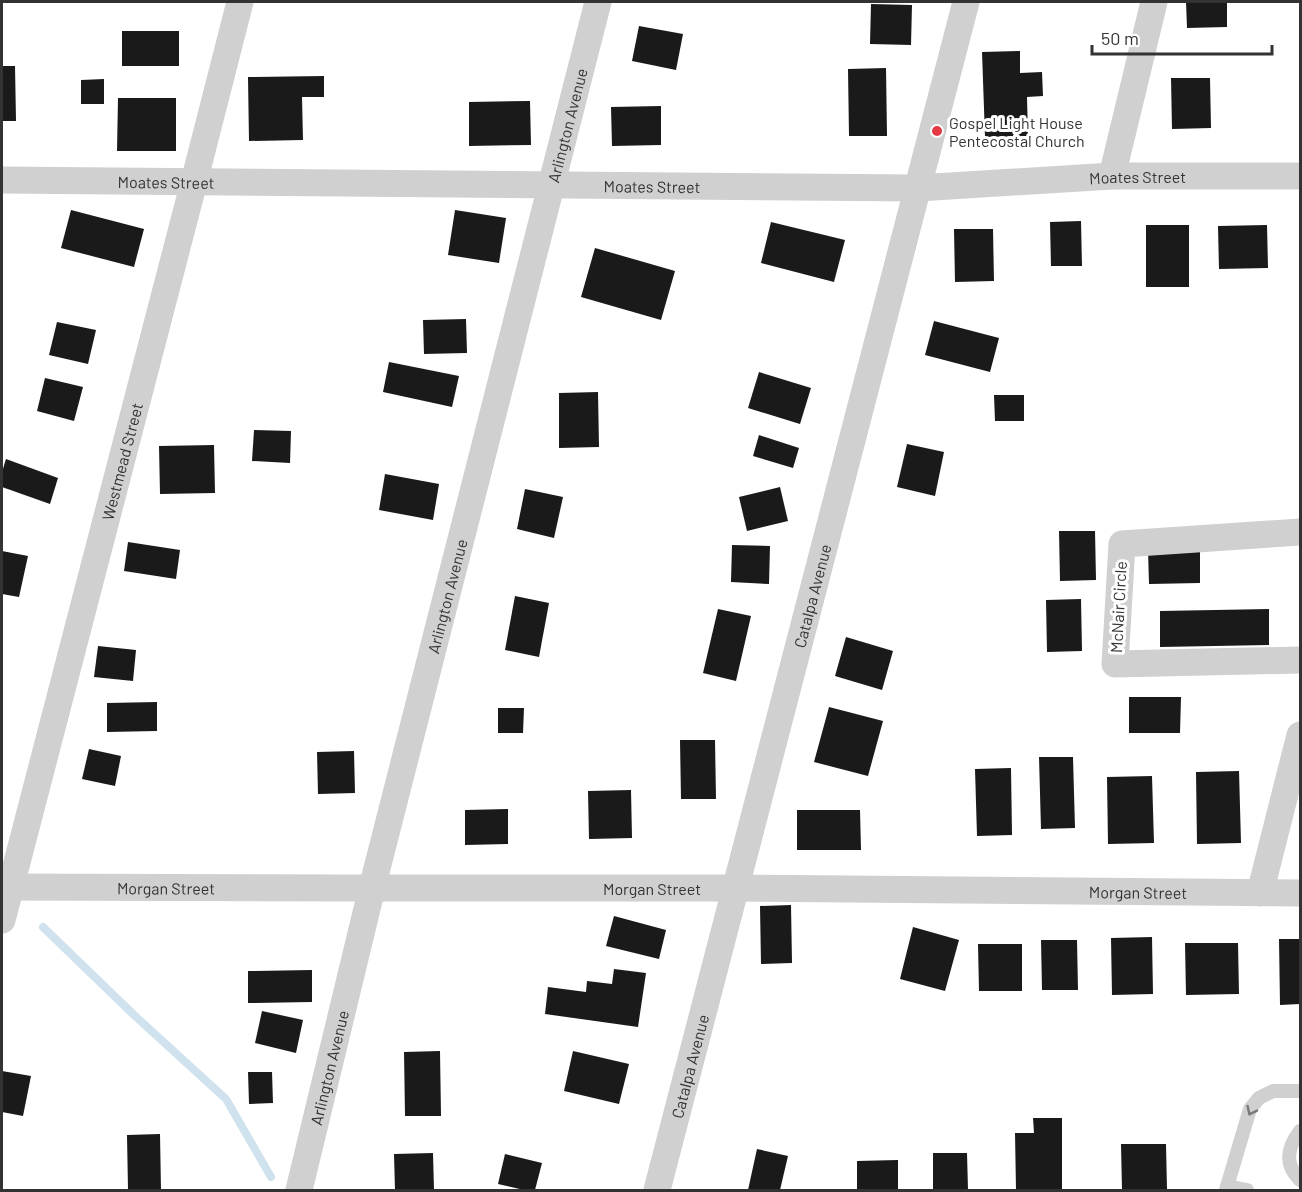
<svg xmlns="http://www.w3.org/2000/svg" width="1302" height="1192" font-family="Barlow,sans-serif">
	<rect width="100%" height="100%" fill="#fff"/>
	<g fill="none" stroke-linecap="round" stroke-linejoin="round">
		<path stroke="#cfe2ee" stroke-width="8" d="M 43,927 L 134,1015 L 226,1099 L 271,1177"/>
	</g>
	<g fill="#1a1a1a">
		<path d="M 1186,2 L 1227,2 L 1227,27 L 1187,28 Z"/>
		<path d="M 871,4 L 912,5 L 911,45 L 870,44 Z"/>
		<path d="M 639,26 L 683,34 L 676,70 L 632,61 Z"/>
		<rect x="122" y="31" width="57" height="35"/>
		<path d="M 1020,51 L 1020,73 L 1042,72 L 1043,96 L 1027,97 L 1028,136 L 985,137 L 982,52 Z"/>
		<path d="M 2,66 L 15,66 L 16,121 L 2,121 Z"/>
		<path d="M 886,68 L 887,136 L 849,136 L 848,69 Z"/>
		<path d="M 324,76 L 324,97 L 302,97 L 303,140 L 249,141 L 248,77 Z"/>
		<path d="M 1171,78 L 1210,78 L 1211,128 L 1172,129 Z"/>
		<path d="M 104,79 L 104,104 L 81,104 L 81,80 Z"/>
		<path d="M 118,98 L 176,98 L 176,151 L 117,151 Z"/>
		<path d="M 530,101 L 531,145 L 469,146 L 469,102 Z"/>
		<path d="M 661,106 L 661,145 L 612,146 L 611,107 Z"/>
		<path d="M 71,210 L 144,229 L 134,267 L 61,248 Z"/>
		<path d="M 455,210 L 506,218 L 499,263 L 448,255 Z"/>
		<path d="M 1081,221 L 1082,266 L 1051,266 L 1050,222 Z"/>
		<path d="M 771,222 L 845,240 L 834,282 L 761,263 Z"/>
		<rect x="1146" y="225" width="43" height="62"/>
		<path d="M 1267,225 L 1268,268 L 1219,269 L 1218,226 Z"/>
		<path d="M 954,229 L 993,229 L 994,281 L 955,282 Z"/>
		<path d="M 595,248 L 675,271 L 661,320 L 581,297 Z"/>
		<path d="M 466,319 L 467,353 L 424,354 L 423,320 Z"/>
		<path d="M 934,321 L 999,338 L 990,372 L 925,355 Z"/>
		<path d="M 57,322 L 96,330 L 88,364 L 49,355 Z"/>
		<path d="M 389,362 L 459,376 L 452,407 L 383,392 Z"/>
		<path d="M 759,372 L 811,388 L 800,424 L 748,408 Z"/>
		<path d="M 45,378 L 83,387 L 74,421 L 37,411 Z"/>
		<path d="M 598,392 L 599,447 L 559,448 L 559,393 Z"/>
		<path d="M 994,395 L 1024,395 L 1024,421 L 995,421 Z"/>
		<path d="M 254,430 L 291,431 L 290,463 L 252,461 Z"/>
		<path d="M 759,435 L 799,448 L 793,468 L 753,456 Z"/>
		<path d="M 907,444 L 944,452 L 935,496 L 897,487 Z"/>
		<path d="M 214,445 L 215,493 L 160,494 L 159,446 Z"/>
		<path d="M 6,459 L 58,478 L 50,504 L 2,487 L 2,472 Z"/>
		<path d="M 385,474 L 439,484 L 433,520 L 379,510 Z"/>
		<path d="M 780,487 L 788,521 L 747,531 L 739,497 Z"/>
		<path d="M 525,489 L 563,497 L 554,538 L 517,529 Z"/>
		<path d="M 1059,531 L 1095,531 L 1096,580 L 1060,581 Z"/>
		<path d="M 128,542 L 180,550 L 176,579 L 124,571 Z"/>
		<path d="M 732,545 L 770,546 L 769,584 L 731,582 Z"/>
		<path d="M 1200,549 L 1200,583 L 1149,584 L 1148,550 Z"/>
		<path d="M 2,551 L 28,556 L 19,597 L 2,594 Z"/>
		<path d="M 515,596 L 549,603 L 539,657 L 505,650 Z"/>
		<path d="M 1081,599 L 1082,651 L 1047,652 L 1046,600 Z"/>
		<path d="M 718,609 L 751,616 L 736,681 L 703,673 Z"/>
		<path d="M 1269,609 L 1269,645 L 1160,647 L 1160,611 Z"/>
		<path d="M 846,637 L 893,651 L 882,690 L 835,676 Z"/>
		<path d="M 98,646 L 136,650 L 133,681 L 94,677 Z"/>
		<path d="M 1129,697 L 1181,697 L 1180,733 L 1129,733 Z"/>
		<path d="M 157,702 L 157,731 L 107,732 L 107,703 Z"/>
		<path d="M 829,707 L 883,721 L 868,776 L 814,762 Z"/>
		<path d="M 498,708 L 524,708 L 523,733 L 498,733 Z"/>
		<path d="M 680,740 L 715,740 L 716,799 L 681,799 Z"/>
		<path d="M 89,749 L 121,756 L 115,786 L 82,779 Z"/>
		<path d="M 354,751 L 355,793 L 318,794 L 317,752 Z"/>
		<path d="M 1039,757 L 1073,757 L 1075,828 L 1041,829 Z"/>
		<path d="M 1011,768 L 1012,835 L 977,836 L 975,769 Z"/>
		<path d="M 1239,771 L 1241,843 L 1197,844 L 1196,772 Z"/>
		<path d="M 1152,776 L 1154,843 L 1108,844 L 1107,777 Z"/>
		<path d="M 631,790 L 632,838 L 589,839 L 588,791 Z"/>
		<path d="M 508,809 L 508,844 L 465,845 L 465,810 Z"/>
		<path d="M 797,810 L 860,810 L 861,850 L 797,850 Z"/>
		<path d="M 791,905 L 792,963 L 761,964 L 760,906 Z"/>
		<path d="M 614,916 L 666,930 L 659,959 L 606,946 Z"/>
		<path d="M 913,927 L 959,940 L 945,991 L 900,979 Z"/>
		<path d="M 1152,937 L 1153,994 L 1112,995 L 1111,938 Z"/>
		<path d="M 1279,939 L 1300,939 L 1300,1004 L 1280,1005 Z"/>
		<path d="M 1041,940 L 1077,940 L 1078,990 L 1042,990 Z"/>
		<path d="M 1185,943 L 1238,943 L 1239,994 L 1186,995 Z"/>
		<path d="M 978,944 L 1022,944 L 1022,991 L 979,991 Z"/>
		<path d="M 614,969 L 646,973 L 638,1027 L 545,1014 L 548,987 L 586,992 L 587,981 L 612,984 Z"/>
		<path d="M 312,970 L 312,1002 L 248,1003 L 248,971 Z"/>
		<path d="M 262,1011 L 303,1020 L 296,1053 L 255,1043 Z"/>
		<path d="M 440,1051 L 441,1116 L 405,1116 L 404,1052 Z"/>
		<path d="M 573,1051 L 629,1064 L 619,1104 L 564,1091 Z"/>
		<path d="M 2,1071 L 31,1076 L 23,1116 L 2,1112 Z"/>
		<path d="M 248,1072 L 272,1072 L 273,1103 L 249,1104 Z"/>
		<path d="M 1033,1118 L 1062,1118 L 1062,1190 L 1016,1190 L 1015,1133 L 1034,1133 Z"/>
		<path d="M 160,1134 L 161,1190 L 128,1190 L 127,1135 Z"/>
		<path d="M 1121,1144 L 1166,1144 L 1167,1190 L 1122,1190 Z"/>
		<path d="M 757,1149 L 788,1156 L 780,1190 L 748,1190 Z"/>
		<path d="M 433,1153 L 434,1190 L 395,1190 L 394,1154 Z"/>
		<path d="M 933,1153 L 967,1153 L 968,1190 L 933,1190 Z"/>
		<path d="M 505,1154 L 542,1163 L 535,1190 L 524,1190 L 498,1184 Z"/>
		<path d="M 898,1160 L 898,1190 L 857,1190 L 857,1161 Z"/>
	</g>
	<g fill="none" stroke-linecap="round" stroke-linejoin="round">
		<g stroke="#d0d0d0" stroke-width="14">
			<path d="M 1300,1131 C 1287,1148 1284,1164 1300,1180"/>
			<path d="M 1227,1186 L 1247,1190"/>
			<path d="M 1226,1190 L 1250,1109 L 1259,1098 L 1273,1091 L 1300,1091"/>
		</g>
		<g stroke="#d0d0d0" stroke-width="27">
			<path d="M 1112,176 L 1154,2"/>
			<path id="s1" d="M 2,180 L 918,188 L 1112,176 L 1300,176"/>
			<path d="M 1300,532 L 1122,544 L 1115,664 L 1300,660"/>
			<path id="s2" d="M 2,887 L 351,888 L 735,888 L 1300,893"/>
			<path d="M 1260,893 L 1300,735"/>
			<path id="s3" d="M 2,920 L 194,182 L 240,2"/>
			<path id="s4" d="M 299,1190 L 372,888 L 598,2"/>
			<path id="s5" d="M 657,1190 L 966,2"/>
		</g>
	</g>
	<defs><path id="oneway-chevron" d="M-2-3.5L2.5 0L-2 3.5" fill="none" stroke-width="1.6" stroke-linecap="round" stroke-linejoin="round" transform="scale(1.5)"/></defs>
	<use stroke="#7a7a7a" href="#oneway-chevron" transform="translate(1251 1111) rotate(116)"/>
	<circle fill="#e63946" stroke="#fff" stroke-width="2" cx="937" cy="131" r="6"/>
	<g text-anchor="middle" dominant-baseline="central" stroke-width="6" stroke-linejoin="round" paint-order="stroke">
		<g font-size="16" fill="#333" stroke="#fff" text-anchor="start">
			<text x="949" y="122">Gospel Light House<tspan x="949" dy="18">Pentecostal Church</tspan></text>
		</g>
		<g font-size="16" fill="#333" stroke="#fff">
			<text stroke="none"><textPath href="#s4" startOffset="1098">Arlington Avenue</textPath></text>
			<text stroke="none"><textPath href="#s1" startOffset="1136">Moates Street</textPath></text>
			<text stroke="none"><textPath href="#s1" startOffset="164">Moates Street</textPath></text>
			<text stroke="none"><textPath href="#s1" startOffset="650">Moates Street</textPath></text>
			<text stroke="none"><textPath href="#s3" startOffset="474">Westmead Street</textPath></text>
			<text stroke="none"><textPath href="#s4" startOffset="612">Arlington Avenue</textPath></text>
			<text stroke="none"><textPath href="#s5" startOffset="614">Catalpa Avenue</textPath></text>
			<text transform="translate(1118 607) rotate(-87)">McNair Circle</text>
			<text stroke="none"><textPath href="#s2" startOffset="164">Morgan Street</textPath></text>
			<text stroke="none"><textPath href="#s2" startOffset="650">Morgan Street</textPath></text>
			<text stroke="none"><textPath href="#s2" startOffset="1136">Morgan Street</textPath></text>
			<text stroke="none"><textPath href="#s5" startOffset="128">Catalpa Avenue</textPath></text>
			<text stroke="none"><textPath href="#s4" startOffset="126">Arlington Avenue</textPath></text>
		</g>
	</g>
	<rect width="1302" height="1192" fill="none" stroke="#333333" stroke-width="6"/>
	<path d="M1092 45v9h180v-9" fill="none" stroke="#333333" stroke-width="3"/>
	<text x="1101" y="45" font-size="18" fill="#333333" stroke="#ffffff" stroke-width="4.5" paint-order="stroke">50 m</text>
</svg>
